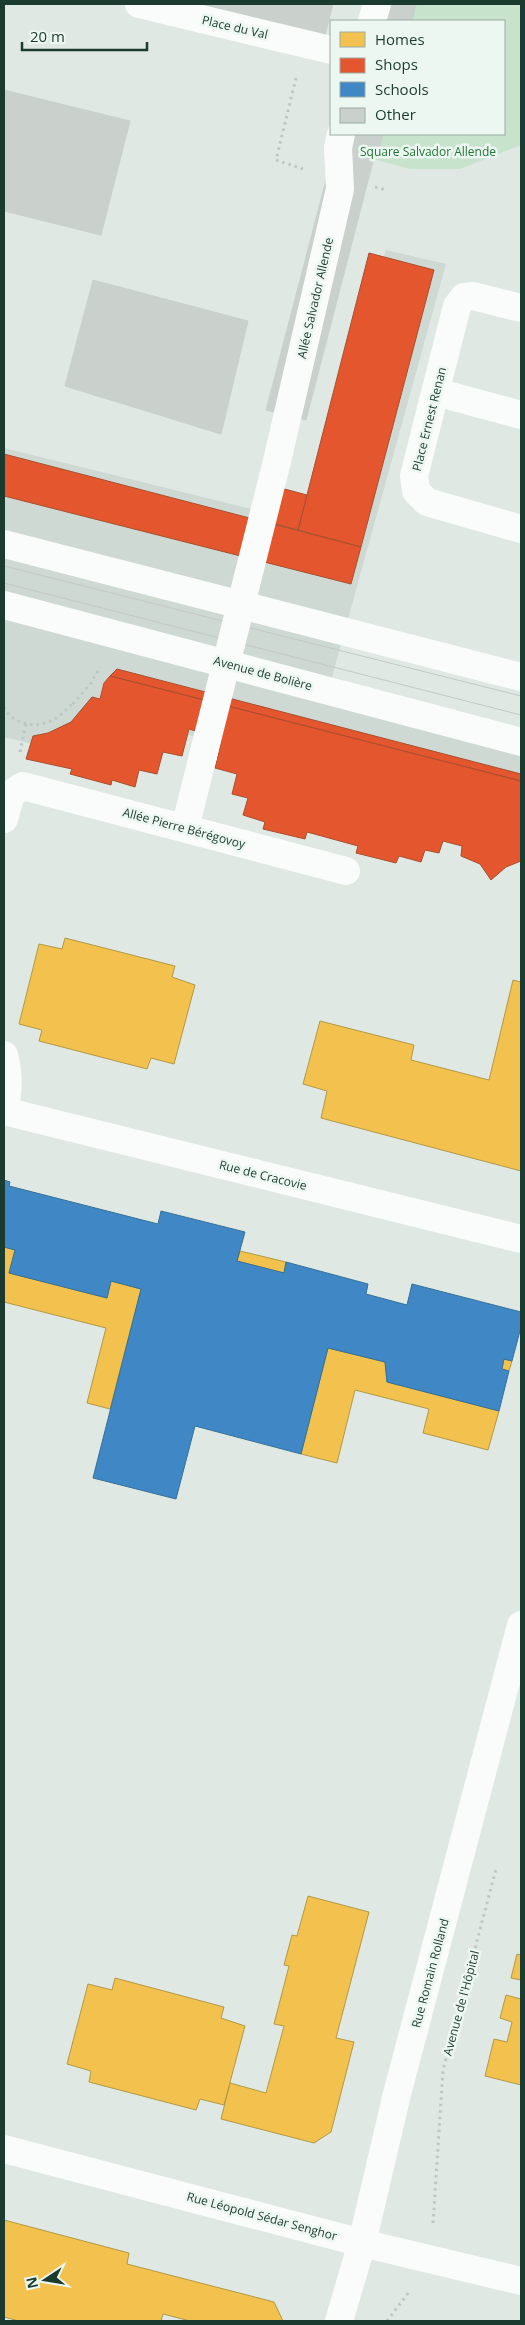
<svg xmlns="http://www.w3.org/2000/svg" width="525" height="2325" font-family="'Open Sans',sans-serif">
	<rect width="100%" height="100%" fill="#e0e8e3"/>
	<path fill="#cdd9d2" d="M 386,250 L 446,264 L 332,677 L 521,734 L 521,825 L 122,717 L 53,749 L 4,737 L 4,448 L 308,523 Z"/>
	<path fill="#c7e3cc" d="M 379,4 L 521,4 L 521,145 L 460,169 L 410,169 L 341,150 L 345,134 L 504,134 L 504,21 L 375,21 Z"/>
	<g fill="#f2c14e" stroke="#b29945">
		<path d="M 65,938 L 175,966 L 172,977 L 195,985 L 174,1064 L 151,1058 L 147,1069 L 39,1041 L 42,1030 L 19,1024 L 39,944 L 62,949 Z"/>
		<path d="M 513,980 L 521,982 L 521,1171 L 321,1118 L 327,1091 L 303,1084 L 320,1021 L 414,1045 L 411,1060 L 489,1080 Z"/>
		<path d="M 4,1247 L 15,1250 L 9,1273 L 107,1298 L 111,1281 L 141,1289 L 110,1409 L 87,1403 L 106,1328 L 4,1302 Z"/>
		<path d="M 240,1251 L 286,1262 L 284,1273 L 237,1261 Z"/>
		<path d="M 328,1348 L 385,1362 L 387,1382 L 499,1411 L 488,1450 L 423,1433 L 429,1409 L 355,1390 L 337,1463 L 301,1454 Z"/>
		<path d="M 504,1359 L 512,1361 L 509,1371 L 502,1369 Z"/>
		<path d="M 308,1896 L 369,1912 L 336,2038 L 354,2042 L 331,2132 L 314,2143 L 221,2119 L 230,2083 L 266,2093 L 284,2026 L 274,2024 L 289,1966 L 284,1965 L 292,1935 L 297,1936 Z"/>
		<path d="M 517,1954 L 521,1955 L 521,1980 L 511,1978 Z"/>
		<path d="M 115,1978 L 224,2007 L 221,2018 L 245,2026 L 224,2105 L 200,2099 L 196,2110 L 89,2082 L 91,2071 L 67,2064 L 88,1984 L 112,1990 Z"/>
		<path d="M 506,1995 L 521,1999 L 521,2085 L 485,2076 L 494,2039 L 507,2042 L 512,2022 L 500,2018 Z"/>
		<path d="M 4,2220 L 129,2253 L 127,2264 L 274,2302 L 283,2321 L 190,2321 L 163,2314 L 161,2321 L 19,2321 L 4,2317 Z"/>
	</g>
	<g fill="#e4572e" stroke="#a84f2f">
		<path d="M 369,253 L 434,270 L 361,547 L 298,530 Z"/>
		<path d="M 4,454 L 361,547 L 351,584 L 4,496 Z"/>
		<path d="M 262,483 L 307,495 L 298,530 L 252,518 Z"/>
		<path d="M 117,669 L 521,774 L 521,781 L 110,676 Z"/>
		<path d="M 110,676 L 521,781 L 521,861 L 506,867 L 491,880 L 480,864 L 461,856 L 462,846 L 443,841 L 439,853 L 425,850 L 421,862 L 399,856 L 396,863 L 356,853 L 358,846 L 307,832 L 305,839 L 263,829 L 265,822 L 243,815 L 248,798 L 232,794 L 237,774 L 215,768 L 222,739 L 189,729 L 182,756 L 163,752 L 157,774 L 139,770 L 135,787 L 112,780 L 111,785 L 70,774 L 72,769 L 26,759 L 33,736 L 48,733 L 71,722 L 92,697 L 100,699 L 104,683 Z"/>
	</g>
	<path fill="#3f88c5" stroke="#347198" d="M 4,1180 L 10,1182 L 9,1186 L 158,1224 L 161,1211 L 245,1232 L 237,1261 L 284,1273 L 286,1262 L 368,1284 L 366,1294 L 407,1305 L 412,1284 L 521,1312 L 521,1327 L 512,1361 L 504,1359 L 502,1369 L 509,1371 L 499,1411 L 387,1382 L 385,1362 L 328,1348 L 301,1454 L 195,1426 L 176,1499 L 93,1478 L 141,1289 L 111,1281 L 107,1298 L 9,1273 L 15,1250 L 4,1247 Z"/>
	<g fill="#cad1cd" stroke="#c8d1cc">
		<path d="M 190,4 L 333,4 L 324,39 Z"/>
		<path d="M 371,4 L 416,4 L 412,21 L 367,21 Z"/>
		<path d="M 4,90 L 130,121 L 101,235 L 4,211 Z"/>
		<path d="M 338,134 L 383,134 L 378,155 L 375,154 L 306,420 L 266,410 Z"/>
		<path d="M 93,280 L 248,321 L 221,434 L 65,386 Z"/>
	</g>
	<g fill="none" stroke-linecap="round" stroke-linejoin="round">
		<g stroke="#bdc8c4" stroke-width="3" stroke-dasharray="2.5 4" stroke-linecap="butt">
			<path d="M 296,78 L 276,160 L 303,169"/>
			<path d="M 375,187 L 386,190"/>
			<path d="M 73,704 L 91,683 L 100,667"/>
			<path d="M 4,707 C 11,723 35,729 51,721 C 59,718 66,709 73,704 L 70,706"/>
			<path d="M 20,752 L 26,723"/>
			<path d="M 433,2223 L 443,2070 L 496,1869"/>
			<path d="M 387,2321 L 409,2292"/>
		</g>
		<g stroke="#fafcfb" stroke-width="28">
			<path d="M 139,4 L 331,50"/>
			<path d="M 372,21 L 377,4"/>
			<path d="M 521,308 L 473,296 L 464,297 L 457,306 L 414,476 L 416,491 L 427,502 L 521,529"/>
			<path d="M 436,392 L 521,415"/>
			<path d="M 4,544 L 521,677"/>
			<path d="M 4,605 L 521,742"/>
			<path d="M 4,819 L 11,794 L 23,786 L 346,871"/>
			<path d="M 185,828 L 203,756"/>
			<path d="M 4,1055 C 9,1074 9,1091 4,1109"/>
			<path d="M 4,1111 L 521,1239"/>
			<path d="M 4,2149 L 362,2243 L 521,2281"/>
			<path d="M 339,2321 L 362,2243 L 397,2094 L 521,1625"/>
		</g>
		<g stroke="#c5c9c8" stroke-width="1">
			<path d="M 4,566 L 521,696"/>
			<path d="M 4,583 L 521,715"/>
		</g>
		<path stroke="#fafcfb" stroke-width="28" d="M 203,756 L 277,461 L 340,189 L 338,148 L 341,134"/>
	</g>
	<g text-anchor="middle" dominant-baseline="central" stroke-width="5" stroke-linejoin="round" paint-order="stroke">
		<g font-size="12" fill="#1c3b30" stroke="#edf7f1">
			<text transform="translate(235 27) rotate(13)">Place du Val</text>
			<text transform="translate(315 298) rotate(-77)">Allée Salvador Allende</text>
			<text transform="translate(429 419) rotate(-76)">Place Ernest Renan</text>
			<text transform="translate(263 673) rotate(15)">Avenue de Bolière</text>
			<text transform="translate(184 828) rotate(15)">Allée Pierre Bérégovoy</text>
			<text transform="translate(263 1175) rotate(14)">Rue de Cracovie</text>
			<text transform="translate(430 1973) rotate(-75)">Rue Romain Rolland</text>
			<text transform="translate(461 2003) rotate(-75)">Avenue de l'Hôpital</text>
			<text transform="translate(262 2216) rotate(15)">Rue Léopold Sédar Senghor</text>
		</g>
		<g font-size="12" fill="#227639" stroke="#edf7f1">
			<text x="428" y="151">Square Salvador Allende</text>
		</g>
	</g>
	<rect width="525" height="2325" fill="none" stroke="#1c3b30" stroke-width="10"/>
	<rect x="330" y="20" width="175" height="115" fill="#edf7f1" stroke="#99aca4"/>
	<rect x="340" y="32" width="25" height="15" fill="#f2c14e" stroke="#99aca4"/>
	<text x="375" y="45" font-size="15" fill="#1c3b30">Homes</text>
	<rect x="340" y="58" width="25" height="15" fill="#e4572e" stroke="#99aca4"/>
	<text x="375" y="70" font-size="15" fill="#1c3b30">Shops</text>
	<rect x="340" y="82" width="25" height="15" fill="#3f88c5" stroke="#99aca4"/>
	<text x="375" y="95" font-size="15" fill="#1c3b30">Schools</text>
	<rect x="340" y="108" width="25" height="15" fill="#cad1cd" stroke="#99aca4"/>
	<text x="375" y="120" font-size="15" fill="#1c3b30">Other</text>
	<g transform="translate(45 2280) rotate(258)" stroke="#edf7f1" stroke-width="4" paint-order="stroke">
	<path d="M0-4L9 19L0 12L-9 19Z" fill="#1c3b30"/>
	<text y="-8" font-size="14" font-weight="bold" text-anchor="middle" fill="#1c3b30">N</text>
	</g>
	<path d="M22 42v8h125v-8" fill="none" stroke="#1c3b30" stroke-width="2.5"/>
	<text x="30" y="42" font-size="15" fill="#1c3b30" stroke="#edf7f1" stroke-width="4" paint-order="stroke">20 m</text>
</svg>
